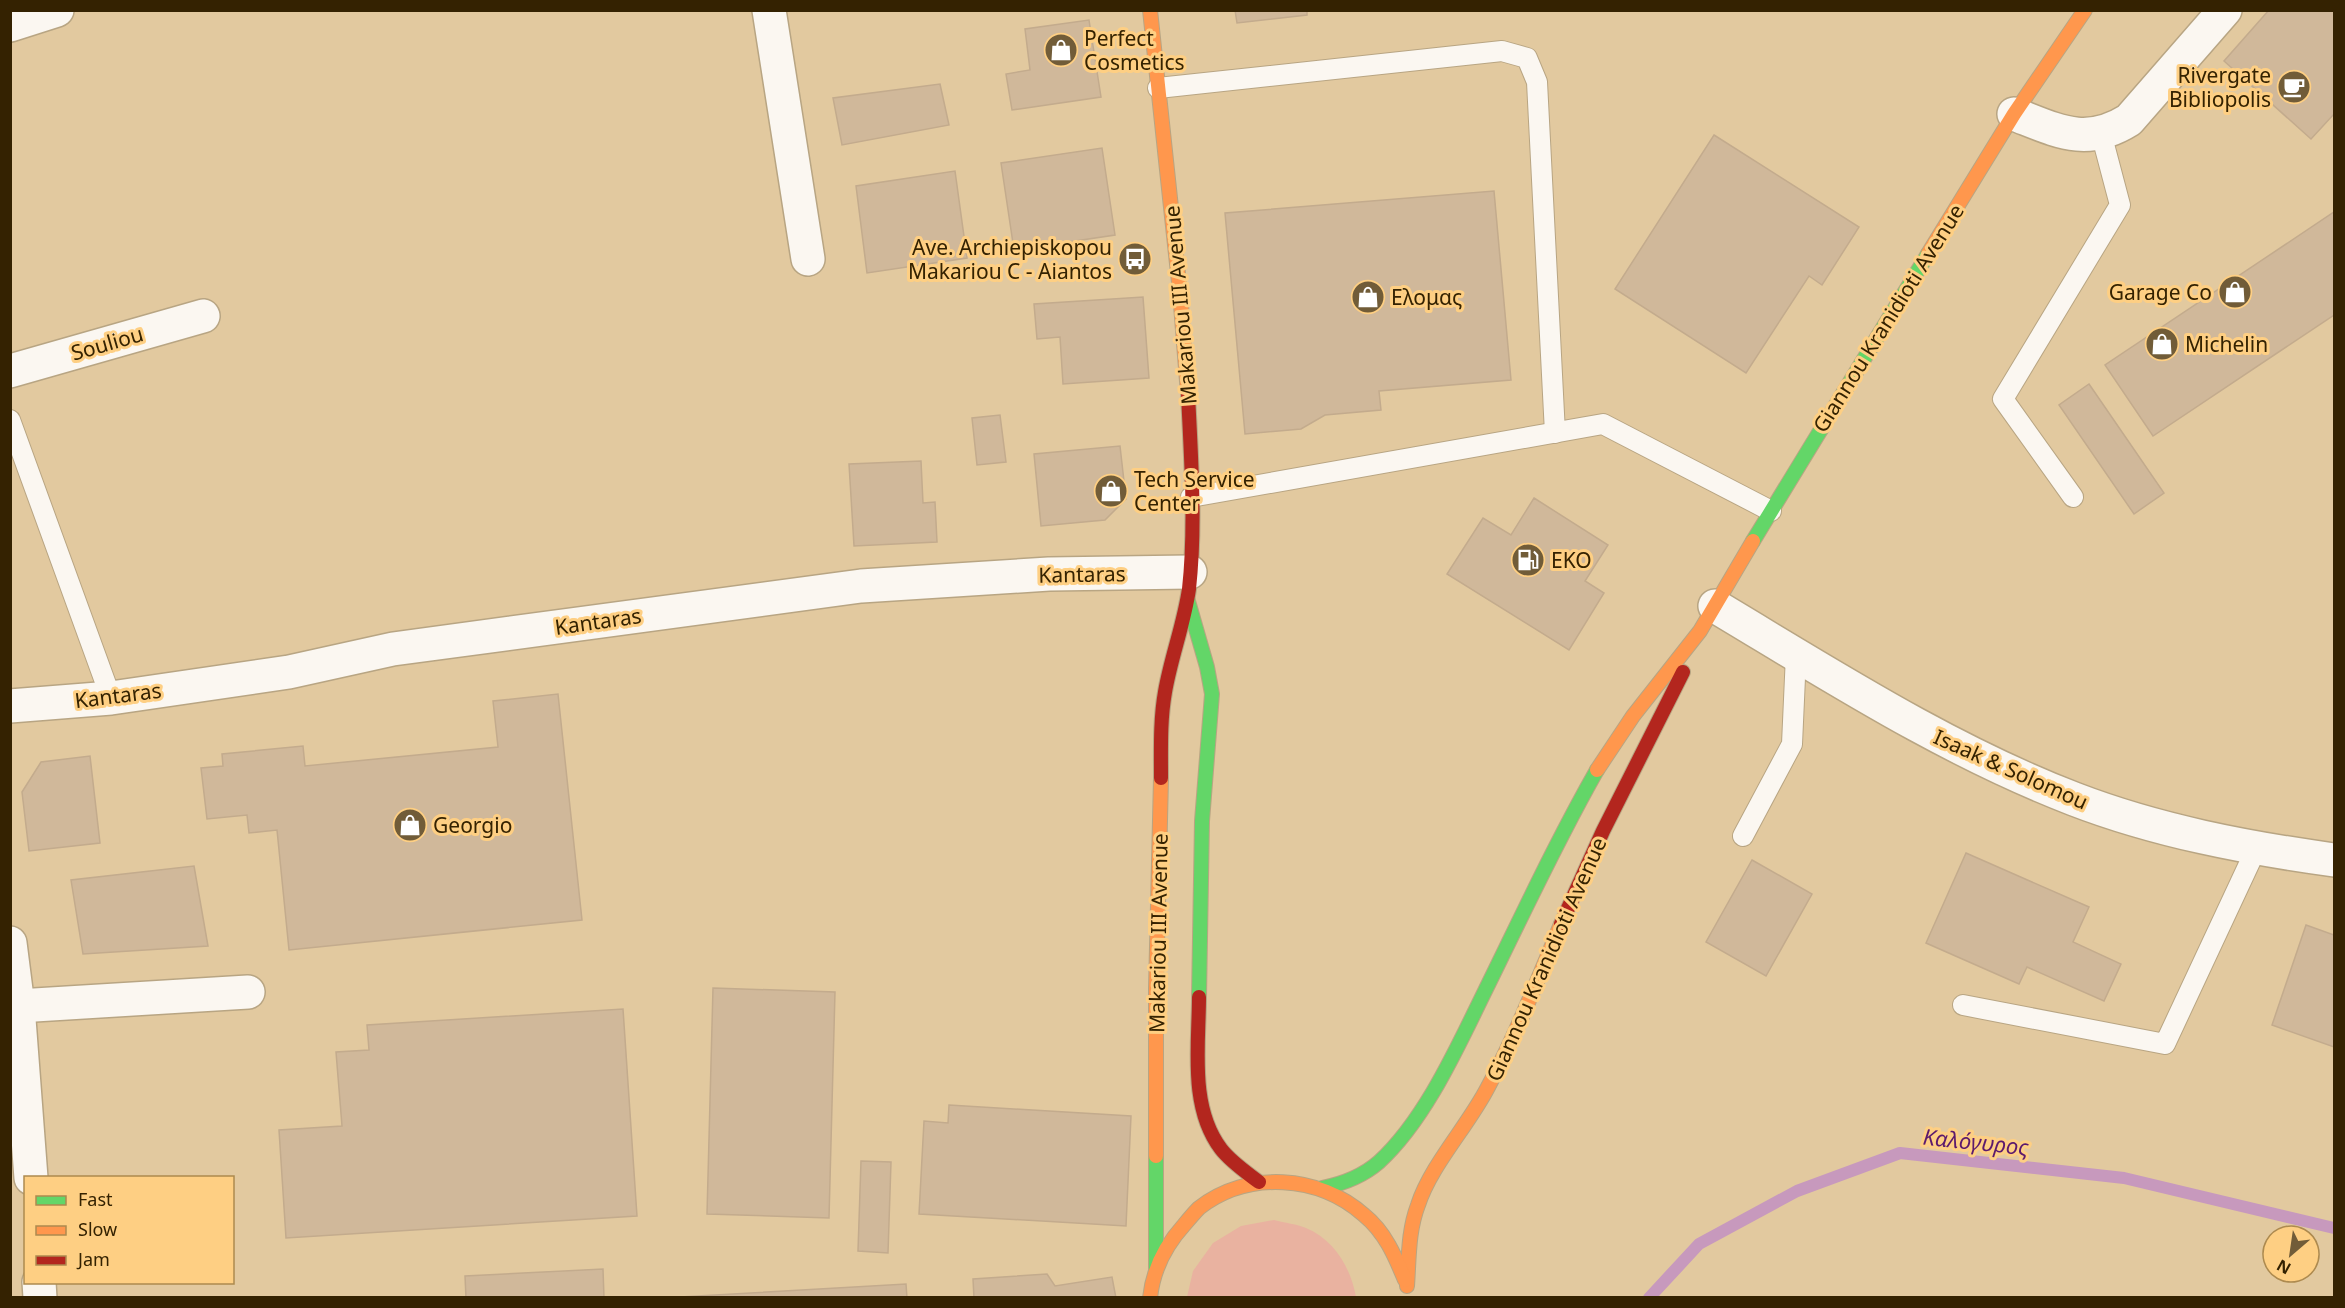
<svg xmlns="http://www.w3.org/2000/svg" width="2345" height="1308" font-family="'Noto Sans',sans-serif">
	<rect width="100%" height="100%" fill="#e2c99f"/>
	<path fill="#e9b2a0" d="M 1274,1220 C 1285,1223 1297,1224 1306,1228 C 1335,1240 1351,1269 1356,1297 L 1187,1297 L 1193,1271 L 1213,1243 L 1241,1226 Z"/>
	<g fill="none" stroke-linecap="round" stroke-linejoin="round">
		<path stroke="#c799bd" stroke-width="12" d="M 1649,1298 L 1699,1244 L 1797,1191 L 1900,1153 L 2124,1178 L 2334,1228"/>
	</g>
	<g fill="#d0b89a" stroke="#c3ab8d" stroke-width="1.5">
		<path d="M 1235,10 L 1307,10 L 1307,15 L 1237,23 Z"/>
		<path d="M 2269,10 L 2334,10 L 2334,114 L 2311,139 L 2224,61 Z"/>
		<path d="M 1089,20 L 1101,97 L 1012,110 L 1006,74 L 1030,70 L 1025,29 Z"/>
		<path d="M 940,84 L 949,125 L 842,145 L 833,98 Z"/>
		<path d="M 1714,135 L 1859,227 L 1822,285 L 1809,276 L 1746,373 L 1615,289 Z"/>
		<path d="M 1102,148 L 1115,235 L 1014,250 L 1001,163 Z"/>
		<path d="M 955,171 L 967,258 L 867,273 L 856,186 Z"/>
		<path d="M 1494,191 L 1511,380 L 1379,391 L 1381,410 L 1325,415 L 1301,429 L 1245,434 L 1225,213 Z"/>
		<path d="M 2334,212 L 2334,315 L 2153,436 L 2105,365 Z"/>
		<path d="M 1143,297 L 1149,378 L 1063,384 L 1060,337 L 1037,339 L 1034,304 Z"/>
		<path d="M 2089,384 L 2164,493 L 2134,514 L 2059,405 Z"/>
		<path d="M 1000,415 L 1006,462 L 977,465 L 972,418 Z"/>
		<path d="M 1120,446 L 1126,499 L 1105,520 L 1041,526 L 1034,454 Z"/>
		<path d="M 921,461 L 923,503 L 935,502 L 937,542 L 854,546 L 849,464 Z"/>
		<path d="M 1534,498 L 1608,545 L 1585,581 L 1604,593 L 1569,650 L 1447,574 L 1483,518 L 1511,535 Z"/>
		<path d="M 558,694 L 582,920 L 289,950 L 277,830 L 249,833 L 247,815 L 207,819 L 201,768 L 223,766 L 222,754 L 303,746 L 305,766 L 498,747 L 493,701 Z"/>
		<path d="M 90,756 L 100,843 L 29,851 L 22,792 L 41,762 Z"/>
		<path d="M 1966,853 L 2089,907 L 2073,942 L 2121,964 L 2104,1001 L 2027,967 L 2019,984 L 1926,943 Z"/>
		<path d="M 1752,860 L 1812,894 L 1766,976 L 1706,942 Z"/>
		<path d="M 194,866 L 208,946 L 83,954 L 71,880 Z"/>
		<path d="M 2306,925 L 2334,935 L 2334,1047 L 2272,1025 Z"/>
		<path d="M 713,988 L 835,992 L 829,1218 L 707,1214 Z"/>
		<path d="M 623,1009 L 637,1216 L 286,1238 L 279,1130 L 342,1126 L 336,1052 L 369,1050 L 367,1025 Z"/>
		<path d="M 949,1105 L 1131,1116 L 1126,1226 L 919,1214 L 924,1121 L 948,1123 Z"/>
		<path d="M 861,1161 L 891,1162 L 888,1253 L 858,1251 Z"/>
		<path d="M 603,1269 L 604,1298 L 466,1298 L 465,1276 Z"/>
		<path d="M 1047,1274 L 1055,1286 L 1112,1277 L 1116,1298 L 974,1298 L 973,1279 Z"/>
		<path d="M 906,1284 L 907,1298 L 662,1298 Z"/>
	</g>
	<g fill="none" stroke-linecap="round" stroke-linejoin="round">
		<g stroke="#b8a583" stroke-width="22">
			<g id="lane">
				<path d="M 1158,88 L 1502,51 L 1527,58 L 1537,82 L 1555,433"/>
				<path d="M 10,420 L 111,698"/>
				<path d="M 1191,497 L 1603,424 L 1771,511"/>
				<path d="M 2073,497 L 2003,399 L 2120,205 L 2101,133"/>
				<path d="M 1743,836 L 1792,744 L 1796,655"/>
				<path d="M 1963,1005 L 2165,1044 L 2257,847"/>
			</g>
		</g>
		<g stroke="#b8a583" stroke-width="36">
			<g id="street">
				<path d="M 769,10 L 808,259"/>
				<path d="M 10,25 L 57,10"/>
				<path d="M 2014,114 C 2058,131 2086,147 2129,120 L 2225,10"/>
				<path d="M 10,371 L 203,316"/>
				<path d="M 1715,606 C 1832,676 1947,750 2074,799 C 2157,831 2247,848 2334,860"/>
				<path d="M 10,706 L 111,698 L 289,672 L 393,649 L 861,586 L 1049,574 L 1190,572"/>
				<path d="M 10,943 L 18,1006 L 31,1178"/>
				<path d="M 18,1006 L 248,992"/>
				<path d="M 39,1282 L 40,1298"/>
			</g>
		</g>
		<g stroke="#b8a583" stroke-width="16">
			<g id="fast">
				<path d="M 1753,541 L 1928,254"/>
				<path d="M 1188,601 L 1207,667 L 1212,694 L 1202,821 L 1199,997"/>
				<path d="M 1156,1156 L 1156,1269"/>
				<path d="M 1322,1188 C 1342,1184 1363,1176 1379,1162 C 1425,1120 1457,1048 1484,993 C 1521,918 1556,842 1597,770"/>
			</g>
		</g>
		<g stroke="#b8a583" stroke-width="16">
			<g id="slow">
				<path d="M 1150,10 L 1180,292 L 1188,394"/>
				<path d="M 1928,254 L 2014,114 L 2085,10"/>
				<path d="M 1597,770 L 1633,716 L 1700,631 L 1753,541"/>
				<path d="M 1156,1156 L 1156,989 L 1161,778"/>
				<path d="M 1407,1286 C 1409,1259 1408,1231 1418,1205 C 1431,1165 1468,1126 1488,1087 C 1516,1035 1538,979 1561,924"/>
				<path d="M 1150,1298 C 1153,1269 1165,1246 1184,1225 C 1189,1219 1194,1213 1199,1208 C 1248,1170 1319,1175 1364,1215 C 1385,1232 1395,1256 1405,1280"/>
			</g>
		</g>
		<g stroke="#b8a583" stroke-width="16">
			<g id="jam">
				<path d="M 1161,778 C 1161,749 1160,720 1165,692 C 1171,657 1184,624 1189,589 C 1196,525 1191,458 1188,394"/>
				<path d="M 1561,924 L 1603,831 L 1683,672"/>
				<path d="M 1199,997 C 1199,1045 1189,1107 1221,1149 C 1231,1162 1246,1172 1259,1182"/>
			</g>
		</g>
		<use href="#lane" stroke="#fbf7f1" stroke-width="20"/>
		<use href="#street" stroke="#fbf7f1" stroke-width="33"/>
		<use href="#fast" stroke="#63d668" stroke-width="14"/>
		<use href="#slow" stroke="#ff974d" stroke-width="14"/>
		<use href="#jam" stroke="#b3261e" stroke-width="14"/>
	</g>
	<defs>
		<g id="shop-disc" transform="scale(1.725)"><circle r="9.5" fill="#715c38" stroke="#fecf83"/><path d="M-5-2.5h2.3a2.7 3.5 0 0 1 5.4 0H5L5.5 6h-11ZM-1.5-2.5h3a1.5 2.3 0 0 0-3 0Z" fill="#fff"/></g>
		<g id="cafe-disc" transform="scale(1.725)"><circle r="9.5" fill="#715c38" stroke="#fecf83"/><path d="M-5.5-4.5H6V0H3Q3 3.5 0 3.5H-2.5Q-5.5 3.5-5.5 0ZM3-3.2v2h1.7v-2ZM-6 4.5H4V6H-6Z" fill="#fff"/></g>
		<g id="bus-disc" transform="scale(1.725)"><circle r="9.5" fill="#715c38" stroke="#fecf83"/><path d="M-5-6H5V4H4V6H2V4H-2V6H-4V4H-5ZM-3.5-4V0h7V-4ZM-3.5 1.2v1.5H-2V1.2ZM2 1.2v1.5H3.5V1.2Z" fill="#fff"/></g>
		<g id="fuel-disc" transform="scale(1.725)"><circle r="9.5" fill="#715c38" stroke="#fecf83"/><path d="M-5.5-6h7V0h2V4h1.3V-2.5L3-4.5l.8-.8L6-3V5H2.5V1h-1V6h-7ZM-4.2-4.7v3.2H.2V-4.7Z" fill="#fff"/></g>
	</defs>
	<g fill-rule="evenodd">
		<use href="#shop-disc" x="1061" y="50"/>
		<use href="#cafe-disc" x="2294" y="87"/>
		<use href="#bus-disc" x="1135" y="259"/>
		<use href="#shop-disc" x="2235" y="292"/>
		<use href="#shop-disc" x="1368" y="297"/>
		<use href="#shop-disc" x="2162" y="344"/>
		<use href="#shop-disc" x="1111" y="491"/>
		<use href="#fuel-disc" x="1528" y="560"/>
		<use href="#shop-disc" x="410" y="825"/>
	</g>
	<g text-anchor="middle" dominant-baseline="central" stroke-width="6" stroke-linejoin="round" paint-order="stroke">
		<g font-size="21" fill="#342201" stroke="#fecf83" text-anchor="start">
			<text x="1084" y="38">Perfect<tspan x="1084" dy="24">Cosmetics</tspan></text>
			<text x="2271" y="75" text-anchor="end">Rivergate<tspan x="2271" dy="24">Bibliopolis</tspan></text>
			<text x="1112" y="247" text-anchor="end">Ave. Archiepiskopou<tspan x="1112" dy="24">Makariou C - Aiantos</tspan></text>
			<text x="2212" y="292" text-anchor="end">Garage Co</text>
			<text x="1391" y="297">Ελομας</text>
			<text x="2185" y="344">Michelin</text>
			<text x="1134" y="479">Tech Service<tspan x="1134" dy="24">Center</tspan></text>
			<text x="1551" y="560">EKO</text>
			<text x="433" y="825">Georgio</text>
		</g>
		<g font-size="21" fill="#342201" stroke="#fecf83">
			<text transform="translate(1180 305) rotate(-95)">Makariou III Avenue</text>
			<text transform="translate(1888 318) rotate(-58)">Giannou Kranidioti Avenue</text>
			<text transform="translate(107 343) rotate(-16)">Souliou</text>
			<text transform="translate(1082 574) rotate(-1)">Kantaras</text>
			<text transform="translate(598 621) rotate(-8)">Kantaras</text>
			<text transform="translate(118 695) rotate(-7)">Kantaras</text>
			<text transform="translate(2011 769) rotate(24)">Isaak &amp; Solomou</text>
			<text transform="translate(1158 933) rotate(-89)">Makariou III Avenue</text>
			<text transform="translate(1546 959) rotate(-66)">Giannou Kranidioti Avenue</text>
		</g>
		<g font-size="22" font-style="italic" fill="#5c1a6d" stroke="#fecf83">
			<text transform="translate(1976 1141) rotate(6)">Καλόγυρος</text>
		</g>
	</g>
	<rect width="2345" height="1308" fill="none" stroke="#342201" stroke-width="24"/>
	<rect x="24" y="1176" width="210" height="108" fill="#fecf83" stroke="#ad8a4f" stroke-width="1.5"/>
	<rect x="36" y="1196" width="30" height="9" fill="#63d668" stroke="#ad8a4f" stroke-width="1.5"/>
	<text x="78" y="1206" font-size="18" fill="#342201">Fast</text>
	<rect x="36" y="1226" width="30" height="9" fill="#ff974d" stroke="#ad8a4f" stroke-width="1.5"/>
	<text x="78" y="1236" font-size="18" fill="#342201">Slow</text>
	<rect x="36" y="1256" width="30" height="9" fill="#b3261e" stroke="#ad8a4f" stroke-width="1.5"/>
	<text x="78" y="1266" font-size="18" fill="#342201">Jam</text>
	<g transform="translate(2291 1254) rotate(209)"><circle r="28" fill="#fecf83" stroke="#ad8a4f" stroke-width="1.5"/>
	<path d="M0-4.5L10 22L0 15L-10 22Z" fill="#715c38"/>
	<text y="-9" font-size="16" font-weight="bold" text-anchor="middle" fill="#342201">N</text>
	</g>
</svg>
